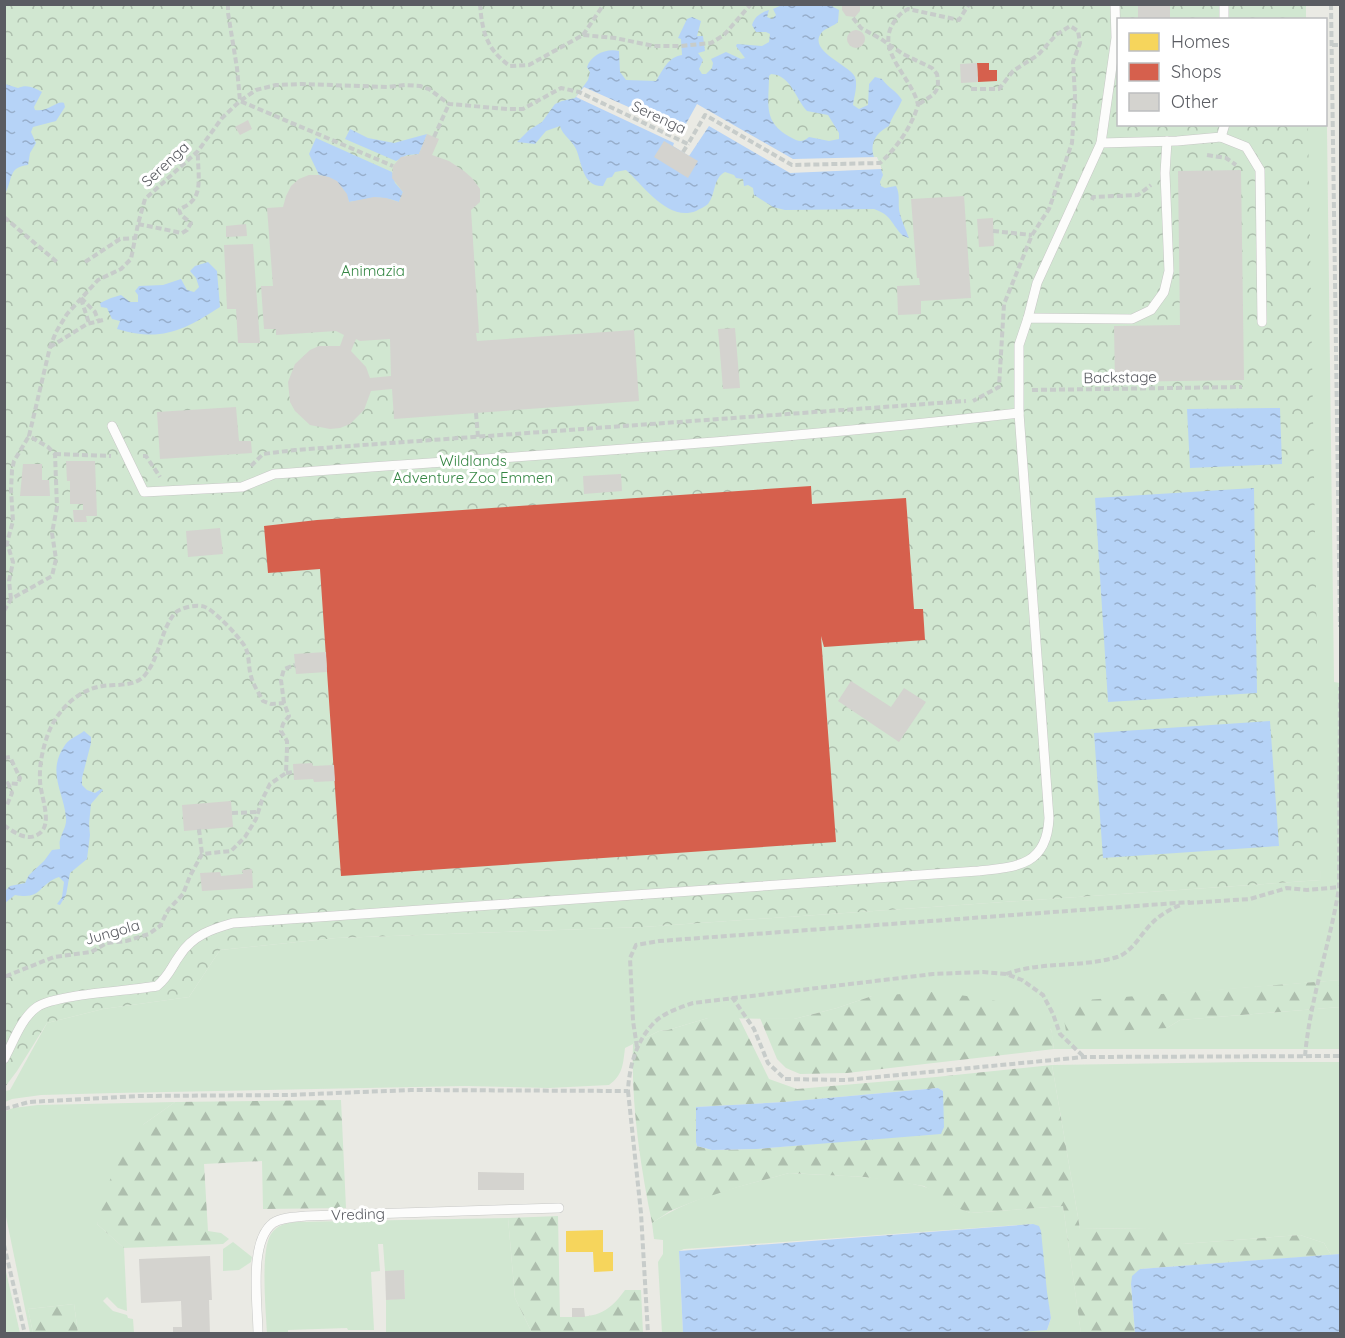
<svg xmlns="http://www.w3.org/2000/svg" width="1345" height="1338" font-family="Quicksand,sans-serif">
	<defs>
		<pattern id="forest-firs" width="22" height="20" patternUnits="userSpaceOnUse" patternTransform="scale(1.5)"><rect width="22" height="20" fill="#d1e7d1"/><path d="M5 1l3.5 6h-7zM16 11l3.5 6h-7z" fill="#adbead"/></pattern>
		<pattern id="park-crowns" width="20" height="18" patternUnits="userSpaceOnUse" patternTransform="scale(1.5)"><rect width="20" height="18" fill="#d1e7d1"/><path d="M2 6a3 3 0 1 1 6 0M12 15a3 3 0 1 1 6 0" fill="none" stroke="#adbead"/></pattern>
		<pattern id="water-ripples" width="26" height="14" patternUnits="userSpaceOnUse" patternTransform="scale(1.5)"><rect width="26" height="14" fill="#b6d3f7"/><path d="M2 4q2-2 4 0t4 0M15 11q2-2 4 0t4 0" fill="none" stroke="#97aecb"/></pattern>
	</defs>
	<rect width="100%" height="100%" fill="#eaeae4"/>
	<g fill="#d1e7d1">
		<path d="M 1326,50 L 1334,682 L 1340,683 L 1340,980 L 1061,1003 L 1167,1028 L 1180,1020 L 1340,1007 L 1340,1049 L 1054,1049 L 1051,1029 L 872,996 L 837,1008 L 794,1019 L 708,1018 L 668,1030 L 659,1031 L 625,1048 C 623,1064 623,1075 609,1085 L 549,1088 L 465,1086 L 115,1093 L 41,1095 L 12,1099 L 5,1102 L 5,1091 L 10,1090 L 47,1023 L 103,1009 L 189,997 L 220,950 L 336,938 L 643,927 L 1321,880 L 1253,125 L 1326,124 Z"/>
		<path d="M 1245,1062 L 1340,1062 L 1340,1254 L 1331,1255 L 1324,1243 L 1300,1235 L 1182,1244 L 1148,1228 L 1080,1229 L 1052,1065 Z"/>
		<path d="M 175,1102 L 144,1124 L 97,1224 L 124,1248 L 127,1311 L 118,1308 L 107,1297 L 103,1301 L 113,1311 L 127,1315 L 128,1318 L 133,1319 L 134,1333 L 78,1333 L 74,1304 L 28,1309 L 33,1333 L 30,1333 L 5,1212 L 4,1112 L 13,1108 L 38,1105 Z"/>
		<path d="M 789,1173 C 832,1176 879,1175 922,1186 C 938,1190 953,1207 970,1213 L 1063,1206 L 1081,1333 L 993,1333 L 1047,1330 L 1051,1318 L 1033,1224 L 684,1249 L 679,1251 L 683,1333 L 662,1333 L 658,1262 L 663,1254 L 663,1240 L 654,1239 L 652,1223 C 692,1196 742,1186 789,1173 Z"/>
		<path d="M 508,1218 L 515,1298 L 532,1333 L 386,1333 L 386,1300 L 405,1298 L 404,1271 L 385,1271 L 383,1244 L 378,1244 L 380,1271 L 371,1272 L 374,1330 L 348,1330 L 347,1328 L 288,1330 L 288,1333 L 267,1334 C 266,1311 260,1251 271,1234 C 277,1225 286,1223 296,1222 Z"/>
		<path d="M 233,1242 L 252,1257 L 251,1262 L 239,1270 L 223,1271 L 223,1249 Z"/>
		<path d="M 4,1267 L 5,1267 L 20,1333 L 5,1333 Z"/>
	</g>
	<g fill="url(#forest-firs)" fill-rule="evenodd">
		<path d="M 1340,980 L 1340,1007 L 1180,1020 L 1167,1028 L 1075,1033 L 1066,1031 L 1061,1002 Z"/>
		<path d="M 932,992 C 959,995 1040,1001 1051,1030 C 1053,1035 1053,1043 1054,1049 L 847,1073 L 800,1074 L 786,1068 L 777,1059 L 760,1018 L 794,1019 L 837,1008 L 872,996 Z"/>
		<path d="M 708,1018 L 739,1018 L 769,1079 L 797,1089 L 936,1077 L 1052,1065 L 1080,1229 L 1148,1228 L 1177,1231 L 1182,1244 L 1300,1235 L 1324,1243 L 1331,1255 L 1140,1269 L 1131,1284 L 1135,1333 L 1081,1334 L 1063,1206 L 970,1213 L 960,1209 L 924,1186 L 865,1177 L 789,1173 L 738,1187 L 695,1201 L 670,1211 L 652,1223 C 640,1164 631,1104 633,1044 L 659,1031 L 668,1030 ZM 938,1088 L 943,1091 L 814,1144 L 757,1149 L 712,1150 L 697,1146 L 696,1142 L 697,1107 L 784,1102 Z"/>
		<path d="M 341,1100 L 346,1208 L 263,1209 L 262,1161 L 204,1164 L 208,1231 L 221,1233 L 229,1239 L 223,1244 L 124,1248 L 97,1224 L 110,1180 L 129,1142 L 144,1124 L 175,1102 Z"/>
		<path d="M 558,1216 L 560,1317 C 592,1317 605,1318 625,1290 L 641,1290 L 643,1333 L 532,1333 L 515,1298 L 508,1218 Z"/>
		<path d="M 74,1304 L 78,1333 L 33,1333 L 28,1309 Z"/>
	</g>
	<path fill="url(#park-crowns)" d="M 5,5 L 1306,5 L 1306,19 L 1118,20 L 1118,124 L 1308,125 L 1321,880 L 643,927 L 336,938 L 220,950 L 189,997 L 103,1009 L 47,1023 L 17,1071 L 5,1087 Z"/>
	<g fill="url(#water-ripples)" fill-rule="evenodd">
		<path d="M 782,5 L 830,5 L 839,10 L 838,22 C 834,26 826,28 822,32 C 806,51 850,65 855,77 C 858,85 854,97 853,105 L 859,109 L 868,105 L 869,84 L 875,77 L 882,79 C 888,88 897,91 902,100 C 898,110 892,116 889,126 C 877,132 869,143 874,157 L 877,157 L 883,175 L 880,182 L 881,186 L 885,188 L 896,186 C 901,196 897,203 900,214 C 902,222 906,230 909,238 L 903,236 C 891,224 892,215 874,209 L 785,210 L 773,207 L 754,195 L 753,188 L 748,185 L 744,186 L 743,179 L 736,178 L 734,175 L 725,172 C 713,178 716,194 708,204 C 705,207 699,209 696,211 C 668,222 644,186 626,170 L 615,172 L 612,177 L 607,178 L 603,186 C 582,187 582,162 576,149 C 571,139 563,136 560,126 L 546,131 L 535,144 L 517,142 L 529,130 L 542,122 L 555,104 L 562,101 L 575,98 L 588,80 L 590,72 L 587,67 C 591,55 606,48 619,51 L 620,72 L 626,80 L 656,81 C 663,70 668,57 682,55 L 681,39 L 678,38 L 687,19 L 692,17 L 701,21 L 697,36 L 703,36 L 705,51 L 698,53 L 703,60 L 699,69 L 702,74 L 706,74 L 712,68 L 713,63 L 711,59 L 726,52 L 741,59 L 745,58 L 736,46 L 737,44 L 762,46 L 769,42 L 770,34 L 766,32 L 756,32 L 752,25 C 755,16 760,13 769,10 L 767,17 L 772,19 L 776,15 L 773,9 ZM 771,74 C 791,75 795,98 807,111 L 828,115 L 839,133 L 839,139 L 829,141 L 809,137 C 803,142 799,142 792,138 C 762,122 769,105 769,76 Z"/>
		<path d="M 5,84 L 18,88 C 26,84 34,87 42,92 L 34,107 L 35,110 C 50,112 56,100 64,103 L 65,107 L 56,121 L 33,127 L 31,132 L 36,143 L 30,153 L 28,165 C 8,167 13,179 5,194 Z"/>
		<path d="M 350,129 L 368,138 L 394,143 L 427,134 L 419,154 L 407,155 L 396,161 L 345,139 Z"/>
		<path d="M 316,138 L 392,172 L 395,183 L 403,192 L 399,202 C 377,194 370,199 349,202 C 344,186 335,178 319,175 L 309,154 Z"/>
		<path d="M 208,262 L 217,271 L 220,307 C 183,331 161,342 117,329 L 120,321 L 112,319 L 107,308 L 101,307 L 100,303 L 111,298 L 121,295 L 130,302 L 138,302 L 138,295 L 135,291 L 139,286 L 163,285 L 181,279 L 187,290 L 194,292 L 199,287 L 196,278 L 190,271 L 195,266 Z"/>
		<path d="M 1280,408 L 1282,464 L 1190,468 L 1187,409 Z"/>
		<path d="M 1254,488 L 1257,693 L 1108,702 L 1095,498 Z"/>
		<path d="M 1270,721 L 1279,846 L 1103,858 L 1094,733 Z"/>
		<path d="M 84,731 L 91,737 L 91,743 L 82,778 L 82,785 L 87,790 L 95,793 L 101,789 L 103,790 L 91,804 L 89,824 L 90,835 L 87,859 L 70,873 L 66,895 L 60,905 L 57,904 L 62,897 L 64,882 L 59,877 C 37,885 43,900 15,895 L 5,903 L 5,891 L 10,886 L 25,883 L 29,875 L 44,861 L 52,850 L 60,849 C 60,846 59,843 60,840 C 62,832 67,826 66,818 C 64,792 46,772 65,745 C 70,738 78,736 84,731 Z"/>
		<path d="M 938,1088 L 943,1091 L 944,1127 L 941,1134 L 757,1149 L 712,1150 L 697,1146 L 696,1142 L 696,1107 L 784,1102 Z"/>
		<path d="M 1033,1224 L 1039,1226 L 1041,1231 L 1047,1292 L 1051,1318 L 1047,1330 L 993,1334 L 683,1333 L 679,1251 Z"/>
		<path d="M 1340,1254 L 1340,1333 L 1135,1333 L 1131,1284 L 1132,1276 L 1140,1269 Z"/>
	</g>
	<path fill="#eaeae4" d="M 584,87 L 682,131 L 697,104 L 793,159 L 877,157 L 882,169 L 790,173 L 709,126 L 689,156 L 673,146 L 674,143 L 576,97 Z"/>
	<path fill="#f6d55c" d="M 603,1230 L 603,1252 L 613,1252 L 613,1271 L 594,1272 L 593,1252 L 566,1252 L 566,1231 Z"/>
	<g fill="#d6604d">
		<path d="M 977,63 L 989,63 L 989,70 L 997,70 L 997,81 L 978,82 Z"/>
		<path d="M 811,486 L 812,504 L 906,498 L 914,609 L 923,609 L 925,640 L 824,647 L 821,636 L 836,842 L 341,876 L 320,569 L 268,573 L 264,526 L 317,520 Z"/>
	</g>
	<g fill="#d4d3cf" fill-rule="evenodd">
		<path d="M 842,4 L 860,4 L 860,11 L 855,17 L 846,16 L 842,10 Z"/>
		<rect x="1138" y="4" width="32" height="16"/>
		<circle cx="856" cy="39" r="9"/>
		<path d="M 977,63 L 978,82 L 961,83 L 960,64 Z"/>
		<path d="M 248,120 L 252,129 L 240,135 L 235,127 Z"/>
		<path d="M 427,134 L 439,139 L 432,155 L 449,161 L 464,171 L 472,178 L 480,189 L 480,202 L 471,210 L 479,333 L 476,333 L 477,341 L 634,330 L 639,401 L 394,419 L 392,389 L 371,391 L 364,410 L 350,424 L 340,428 L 330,429 L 310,425 L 295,411 L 290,402 L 288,382 L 295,364 L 310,350 L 319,346 L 340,346 L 344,335 L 336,331 L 276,335 L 276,329 L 264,329 L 261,286 L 273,286 L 267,208 L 283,207 L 286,196 L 291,186 L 299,179 L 309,175 L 319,175 L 329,177 L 337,181 L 347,194 L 349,202 L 374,197 L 386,198 L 399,202 L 403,192 L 392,178 L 393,166 L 401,157 L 419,154 ZM 356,339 L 360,341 L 390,339 L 391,376 L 370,378 L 366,367 L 351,351 Z"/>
		<path d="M 664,141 L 698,161 L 688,178 L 654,157 Z"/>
		<path d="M 1241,170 L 1244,380 L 1115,382 L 1114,326 L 1180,325 L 1178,171 Z"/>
		<path d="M 964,196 L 971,298 L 921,301 L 921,314 L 898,315 L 897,286 L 920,285 L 919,278 L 917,278 L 911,199 Z"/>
		<path d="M 993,218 L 994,246 L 979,247 L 977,219 Z"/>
		<path d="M 246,224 L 247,236 L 226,237 L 226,226 Z"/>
		<path d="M 253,244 L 260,343 L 238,343 L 236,309 L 227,309 L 224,245 Z"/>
		<path d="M 735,328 L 740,388 L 723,389 L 718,329 Z"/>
		<path d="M 236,407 L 239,441 L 251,441 L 252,453 L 160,459 L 157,412 Z"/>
		<path d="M 66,461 L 95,461 L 97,516 L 86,516 L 87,522 L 74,522 L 73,510 L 83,510 L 83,504 L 70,504 L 70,481 L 67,481 Z"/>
		<path d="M 23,464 L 42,464 L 42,480 L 49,480 L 50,496 L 20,496 Z"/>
		<path d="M 621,474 L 622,491 L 584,494 L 583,476 Z"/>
		<path d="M 220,528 L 223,554 L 188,557 L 186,531 Z"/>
		<path d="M 326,652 L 327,672 L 296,674 L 294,654 Z"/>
		<path d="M 851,681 L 891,707 L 904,688 L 926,702 L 899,742 L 838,701 Z"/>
		<path d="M 312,763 L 313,766 L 334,765 L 335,781 L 314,782 L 313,779 L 294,780 L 293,764 Z"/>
		<path d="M 231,801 L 233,827 L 184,831 L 182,805 Z"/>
		<path d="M 252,869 L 253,888 L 202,891 L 200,873 L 220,872 L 221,876 L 243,874 L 242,870 Z"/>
		<path d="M 478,1172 L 524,1173 L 524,1190 L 478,1190 Z"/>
		<path d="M 210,1256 L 212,1300 L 209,1300 L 210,1334 L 173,1334 L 173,1327 L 182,1327 L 181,1301 L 141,1303 L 139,1259 Z"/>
		<path d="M 404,1270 L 405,1299 L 386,1300 L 385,1271 Z"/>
		<path d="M 572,1308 L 584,1308 L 585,1317 L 572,1317 Z"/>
	</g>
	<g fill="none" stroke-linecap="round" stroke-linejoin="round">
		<g stroke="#c7c8c6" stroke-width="10">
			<g id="lane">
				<path d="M 1224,4 L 1224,20"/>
				<path d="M 1221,137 L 1246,147 L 1260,170 L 1262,322"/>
				<path d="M 1101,143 L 1116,38 L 1115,4"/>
				<path d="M 1028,318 L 1037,283 L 1101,143 L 1177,141 L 1221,137 L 1225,124"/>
				<path d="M 112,426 L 144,492 L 242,487 L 274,474 C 522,456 771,441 1019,413 L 1019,345 L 1028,318 L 1132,319 L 1151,310 L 1164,292 L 1169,271 L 1165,173 L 1167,141"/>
				<path d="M 4,1059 C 13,1043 21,1018 37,1007 C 56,994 130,991 157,986 C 170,975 171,967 180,955 C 193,935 212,929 233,923 L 978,871 C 1018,867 1047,865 1049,818 L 1019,413"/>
				<path d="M 258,1334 C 258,1305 248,1242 273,1223 C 282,1217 295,1217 306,1216 L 559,1208"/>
			</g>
		</g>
		<g stroke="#c7ccca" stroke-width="4" stroke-dasharray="6 3" stroke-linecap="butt">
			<path d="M 228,4 L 228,13 L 237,68 L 240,101 L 393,166"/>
			<path d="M 480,4 C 482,32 487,50 510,66 L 529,65 L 583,35 L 615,38 L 654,46 L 681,46 L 711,43 L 724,35 L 751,4"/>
			<path d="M 1331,4 L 1340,627"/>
			<path d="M 853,18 L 861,28 L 881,39 L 903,54 L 932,68 L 937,74 C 941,95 932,94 918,105"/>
			<path d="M 583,35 L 604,4"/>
			<path d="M 1332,45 L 1340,45"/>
			<path d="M 971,89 L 999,89 L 1013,71 L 1038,55 L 1056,35 L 1070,26 L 1078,31 L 1080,43 L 1073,62 L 1075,95 L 1072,143 L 1049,209 L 1032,235 L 1004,304 L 999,387 L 973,401"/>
			<path d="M 434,137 L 449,104"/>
			<path d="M 683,152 L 688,144"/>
			<path d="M 1207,155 L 1226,158 L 1236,165"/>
			<path d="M 1092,200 L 1093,197 L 1138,195 L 1151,185"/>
			<path d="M 4,217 L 57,262"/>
			<path d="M 138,224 L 182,233 L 187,230 L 191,223 L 181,215 L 179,210 C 183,207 189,205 192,201 C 203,191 197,166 198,152"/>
			<path d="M 993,231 L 1032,235"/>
			<path d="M 85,262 L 120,239 L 136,238"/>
			<path d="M 81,298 L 95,312 L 98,320"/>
			<path d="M 81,299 L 89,323"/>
			<path d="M 50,347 L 87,324 L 103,320"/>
			<path d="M 1032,390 L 1242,387"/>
			<path d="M 476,413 L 478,437"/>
			<path d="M 55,454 L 111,456"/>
			<path d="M 143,456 L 146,456 L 160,477"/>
			<path d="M 251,466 L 263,454 L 295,450 L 966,401"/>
			<path d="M 11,599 L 9,581 L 13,562 L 7,543 L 13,521 L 11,490 L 12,470 L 14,461 L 29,436"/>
			<path d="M 4,611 L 11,599 L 52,576 L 56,559 L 52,533 L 57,507 L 55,454 L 48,447 L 29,436 L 50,347 L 56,332 L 67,314 L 98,280 L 121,269 L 131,259 L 138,224 L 145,199 L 198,151 L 222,118 L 240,101 L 256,90 L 276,85 L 302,84 L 388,87 L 405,85 L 420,86 L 429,89 L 449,104 L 508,109 L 523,109 L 561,88 L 579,92 L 688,144 L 705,115 L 792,165 L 880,163 C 896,149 912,126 918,105 C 913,78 874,51 894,22 C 898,16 902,12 908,9 L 959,20 L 969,4"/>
			<path d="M 284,703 L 281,680 L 284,669 L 295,665"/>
			<path d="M 4,758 L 10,757 L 20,778 L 18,784 L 8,783 L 12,793 L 7,805"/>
			<path d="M 286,773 L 294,772"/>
			<path d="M 232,813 L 258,812"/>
			<path d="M 4,825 C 13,832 26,841 37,835 C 55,826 40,796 40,780 C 39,763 44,742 51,727 C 61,707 80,689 103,686 C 117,684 135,687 145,675 C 160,657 160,631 175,613 C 182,607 197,604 205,607 C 215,611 238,636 244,645 C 250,654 248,667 251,676 C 253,685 259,693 263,701 L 271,704 L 284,703 L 289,716 L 283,724 L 281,731 L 287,741 L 287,748 L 286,773 L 270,784 L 262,800 L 256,819 L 245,837 L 231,851 L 202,854 L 190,876 L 183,894 L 168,910 L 160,926 L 149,934 L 126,941 L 107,943 L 91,952 L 54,957 L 4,977"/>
			<path d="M 199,829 L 202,854"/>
			<path d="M 1188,903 L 1250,899 L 1287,888 L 1307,890 L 1340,887"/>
			<path d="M 1006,974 C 1041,961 1081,968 1117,957 C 1133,952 1141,933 1153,922 C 1160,915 1172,908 1181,905"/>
			<path d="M 732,997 L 754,1029 L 768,1063 L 785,1079 L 846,1080 L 1084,1057 L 1340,1056"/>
			<path d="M 637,1047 L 633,1021 L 630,958 L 636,945 L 659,941 L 1190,902"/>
			<path d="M 1305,1056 C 1310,999 1330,944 1339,888 L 1340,687"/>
			<path d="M 628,1091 L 641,1213 L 648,1334"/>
			<path d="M 4,1109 L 29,1102 L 138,1096 L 290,1095 L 411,1090 L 628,1091 C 629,1068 636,1042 652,1025 C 662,1013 679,1008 693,1003 L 933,974 L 983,972 L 1006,974 L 1022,980 L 1043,995 L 1053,1014 L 1060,1034 L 1084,1057"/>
			<path d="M 4,1245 L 25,1334"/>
		</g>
		<use href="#lane" stroke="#fcfcfb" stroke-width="9"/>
	</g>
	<g text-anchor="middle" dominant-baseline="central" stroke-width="6" stroke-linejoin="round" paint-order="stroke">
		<g font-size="15" fill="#5a5c62" stroke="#fff">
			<text transform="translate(659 117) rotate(25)">Serenga</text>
			<text transform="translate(165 164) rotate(-43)">Serenga</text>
			<text transform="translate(1120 377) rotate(-1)">Backstage</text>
			<text transform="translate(112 932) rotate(-16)">Jungola</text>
			<text transform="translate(358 1214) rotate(-2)">Vreding</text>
		</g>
		<g font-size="15" fill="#348643" stroke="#fff">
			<text x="373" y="270">Animazia</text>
			<text x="473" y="460">Wildlands<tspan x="473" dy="17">Adventure Zoo Emmen</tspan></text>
		</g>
	</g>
	<rect width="1345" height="1338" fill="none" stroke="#5a5c62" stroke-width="12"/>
	<rect x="1117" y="18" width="210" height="108" fill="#ffffff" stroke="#bdbec0" stroke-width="1.5"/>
	<rect x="1129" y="33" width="30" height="18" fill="#f6d55c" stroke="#bdbec0" stroke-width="1.5"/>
	<text x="1171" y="48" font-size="18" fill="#5a5c62">Homes</text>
	<rect x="1129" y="63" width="30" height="18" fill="#d6604d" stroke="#bdbec0" stroke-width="1.5"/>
	<text x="1171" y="78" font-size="18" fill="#5a5c62">Shops</text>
	<rect x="1129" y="93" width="30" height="18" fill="#d4d3cf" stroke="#bdbec0" stroke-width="1.5"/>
	<text x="1171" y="108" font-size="18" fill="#5a5c62">Other</text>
</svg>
